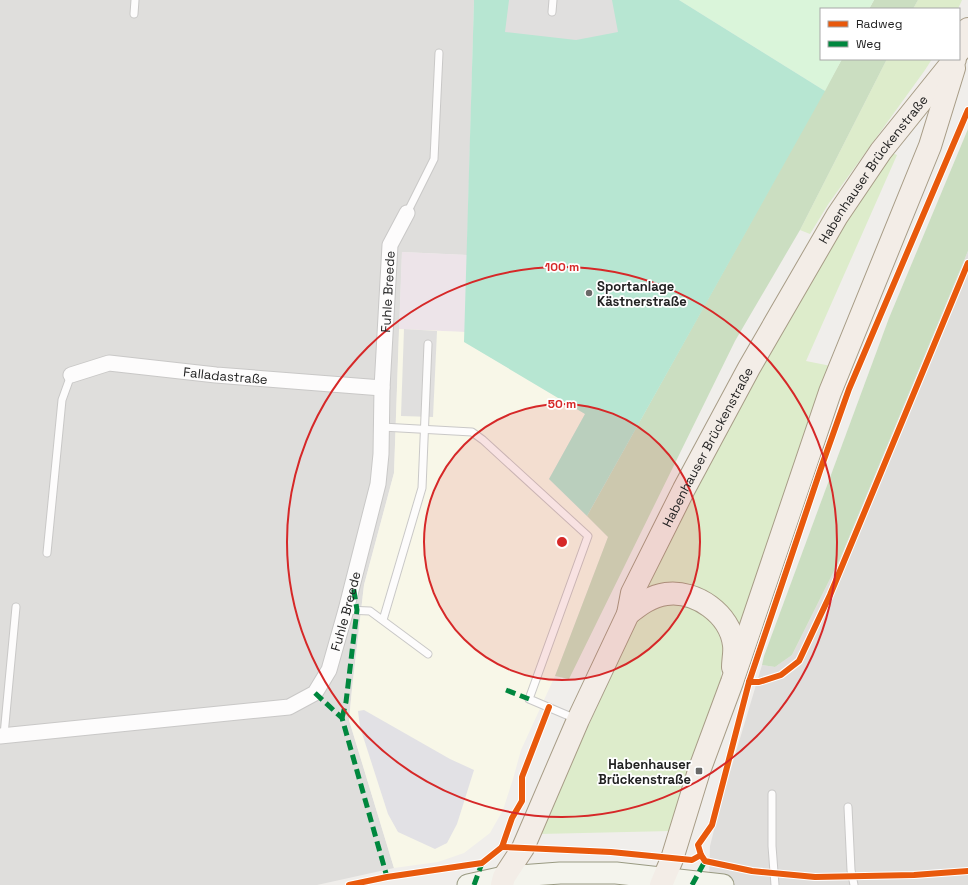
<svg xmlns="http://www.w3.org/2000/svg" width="968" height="885" font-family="'Space Grotesk',sans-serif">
	<rect width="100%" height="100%" fill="#f0eeeb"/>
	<g fill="#dfdedc">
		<path d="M 0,0 L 474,0 L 467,255 L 402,252 L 394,473 L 364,585 L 352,689 L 349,720 L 394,868 L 317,885 L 0,885 Z"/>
		<path d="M 968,251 L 968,885 L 709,885 L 710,846 L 721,802 L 762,665 L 775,667 L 792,655 L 840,559 Z"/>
	</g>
	<path fill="#ede4e9" d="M 402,252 L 467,255 L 465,332 L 399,329 Z"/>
	<path fill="#f8f7e8" d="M 399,329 L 465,332 L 465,342 L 585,414 L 549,479 L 608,537 L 555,676 L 521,750 L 513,779 L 503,810 L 490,833 L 464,853 L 438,862 L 394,868 L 349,720 L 352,689 L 364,585 L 394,473 Z"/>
	<g fill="#ddeccb">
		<path d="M 918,0 L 962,0 L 958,9 L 913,9 Z"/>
		<path d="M 887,59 L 932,59 L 925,70 L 829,203 L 810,234 L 800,230 Z"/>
		<path d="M 892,153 L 897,155 L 806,361 L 831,366 L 739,627 L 643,589 L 710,459 L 846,220 Z"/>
		<path d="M 665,604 L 686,605 L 703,613 L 716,625 L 723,648 L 721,679 L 671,831 L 539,834 L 635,624 L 647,611 Z"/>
	</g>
	<g fill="#cbdec1">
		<path d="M 874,0 L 918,0 L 913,9 L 869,9 Z"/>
		<path d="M 842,59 L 887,59 L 800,230 L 735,341 L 569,679 L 555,676 L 608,537 L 587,516 Z"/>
		<path d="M 968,129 L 968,251 L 840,559 L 792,655 L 775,667 L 762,665 L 764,656 L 889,318 Z"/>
	</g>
	<path fill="#daf5da" d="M 679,0 L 874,0 L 869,9 L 821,9 L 821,59 L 842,59 L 825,91 Z"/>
	<path fill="#b7e6d2" d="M 474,0 L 679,0 L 825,91 L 587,516 L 549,479 L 585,414 L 464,342 Z"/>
	<g fill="#e0dfde">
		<path d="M 509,0 L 612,0 L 618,32 L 576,40 L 505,32 Z"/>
		<path d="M 404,329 L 437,331 L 433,417 L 401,416 Z"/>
	</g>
	<path fill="#e2e1e5" d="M 364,710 L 450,759 L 474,770 L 457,824 L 447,843 L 435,849 L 398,832 L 388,814 L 360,727 L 358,711 Z"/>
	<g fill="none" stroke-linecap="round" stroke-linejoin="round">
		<g stroke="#c9c8c7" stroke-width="9">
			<g id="lane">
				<path d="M 552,12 L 553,0"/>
				<path d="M 134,14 L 135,0"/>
				<path d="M 407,213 L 434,159 L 439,53"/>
				<path d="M 382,427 L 472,432 L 483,440 L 588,536 L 529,699 L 576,719"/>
				<path d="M 47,553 L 62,400 L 71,375"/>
				<path d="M 346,610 L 370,611 L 428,654"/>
				<path d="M 383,620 L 422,488 L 428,344"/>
				<path d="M 4,735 L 16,607"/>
				<path d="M 772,794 L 772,846 L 775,885"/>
				<path d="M 848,807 L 851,870 L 854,885"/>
			</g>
		</g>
		<g stroke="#c9c8c7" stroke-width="17">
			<g id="street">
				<path id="s1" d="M 71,375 L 109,363 L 216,375 L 382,388"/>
				<path id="s2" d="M 0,736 L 289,707 L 315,693 L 329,670 L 346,610 L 378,484 L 381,454 L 382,388 L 390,245 L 407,213"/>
			</g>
		</g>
		<g stroke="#999a82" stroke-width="23">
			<path id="secondary" d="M 468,885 L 504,877 L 560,873 L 616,873 L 723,885"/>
		</g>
		<g stroke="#a79c86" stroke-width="24">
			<g id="primary">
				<path d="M 959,51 L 968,29"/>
				<path d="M 628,614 C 639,605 651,596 666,594 C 696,590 730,614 734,645 C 735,652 733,660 733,667"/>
				<path id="s3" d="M 502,885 L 504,877 L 523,848 L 578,720 L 628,614 L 632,593 L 684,489 L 749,368 L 837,216 L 881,151 L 955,59"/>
				<path d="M 661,885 L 672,859 L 699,771 L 732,682 L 830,392 L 930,146 L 954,68"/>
			</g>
		</g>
		<use href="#lane" stroke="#fdfcfc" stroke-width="7"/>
		<use href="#street" stroke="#fdfcfc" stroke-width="15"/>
		<use href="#secondary" stroke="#f4f4ed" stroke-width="21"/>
		<use href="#primary" stroke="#f3ede7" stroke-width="22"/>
		<g stroke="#00873e" stroke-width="5" stroke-dasharray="10 5" stroke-linecap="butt">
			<path d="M 506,690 L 529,699"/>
			<path d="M 315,693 L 342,718 L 387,877"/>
			<path d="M 342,718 L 346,702 L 357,610 L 353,585"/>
			<path d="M 474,885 L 482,863"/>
			<path d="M 692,885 L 705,861"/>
		</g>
		<g stroke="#fff" stroke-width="8">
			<g id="cycleway">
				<path d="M 968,110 L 869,342 L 849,389 L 821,468 L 749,682 L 712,825 L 698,845 L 701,855 L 705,861 L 752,871 L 815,877 L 914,875 L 968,871"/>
				<path d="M 749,682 L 759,682 L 781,675 L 799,661 L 830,595 L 968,263"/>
				<path d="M 502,847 L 611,852 L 692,860 L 701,855"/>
				<path d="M 349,885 L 387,877 L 482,863 L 502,847 L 512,818 L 522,801 L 522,777 L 549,707"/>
			</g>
		</g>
		<use href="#cycleway" stroke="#e8590c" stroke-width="6"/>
	</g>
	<circle cx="562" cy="542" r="138" fill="#d62828" fill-opacity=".12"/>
	<g fill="none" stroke="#d62828" stroke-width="2">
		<circle cx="562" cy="542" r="138"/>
		<circle cx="562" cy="542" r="275"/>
	</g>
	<g fill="#6a6968" stroke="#fff" stroke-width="1.5">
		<circle cx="589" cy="293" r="4"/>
		<rect x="695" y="767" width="8" height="8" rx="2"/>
	</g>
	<g text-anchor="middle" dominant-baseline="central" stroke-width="3.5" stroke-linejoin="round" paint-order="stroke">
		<g font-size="13" fill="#222" stroke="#fff">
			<text stroke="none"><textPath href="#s3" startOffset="809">Habenhauser Brückenstraße</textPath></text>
			<text stroke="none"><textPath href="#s2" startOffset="732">Fuhle Breede</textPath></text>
			<text stroke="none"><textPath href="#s1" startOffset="157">Falladastraße</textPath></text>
			<text stroke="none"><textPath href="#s3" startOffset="485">Habenhauser Brückenstraße</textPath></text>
			<text stroke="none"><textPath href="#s2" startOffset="408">Fuhle Breede</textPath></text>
		</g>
		<g font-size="13" font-weight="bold" fill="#222" stroke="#fff" text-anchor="start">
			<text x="597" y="286">Sportanlage<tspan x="597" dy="15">Kästnerstraße</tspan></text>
			<text x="691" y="764" text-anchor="end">Habenhauser<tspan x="691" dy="15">Brückenstraße</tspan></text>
		</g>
	</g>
	<circle cx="562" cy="542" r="6" fill="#d62828" stroke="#fff" stroke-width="2"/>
	<g font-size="12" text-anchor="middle" font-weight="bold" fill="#d62828" stroke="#fff" stroke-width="3.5" stroke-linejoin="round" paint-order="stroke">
		<text x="562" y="271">100 m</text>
		<text x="562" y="408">50 m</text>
	</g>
	<rect x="820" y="8" width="140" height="52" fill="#ffffff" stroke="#a7a7a7"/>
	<rect x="828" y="21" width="20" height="6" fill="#e8590c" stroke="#a7a7a7"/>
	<text x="856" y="28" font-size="12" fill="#222222">Radweg</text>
	<rect x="828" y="41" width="20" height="6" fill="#00873e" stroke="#a7a7a7"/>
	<text x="856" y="48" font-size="12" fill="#222222">Weg</text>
</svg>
